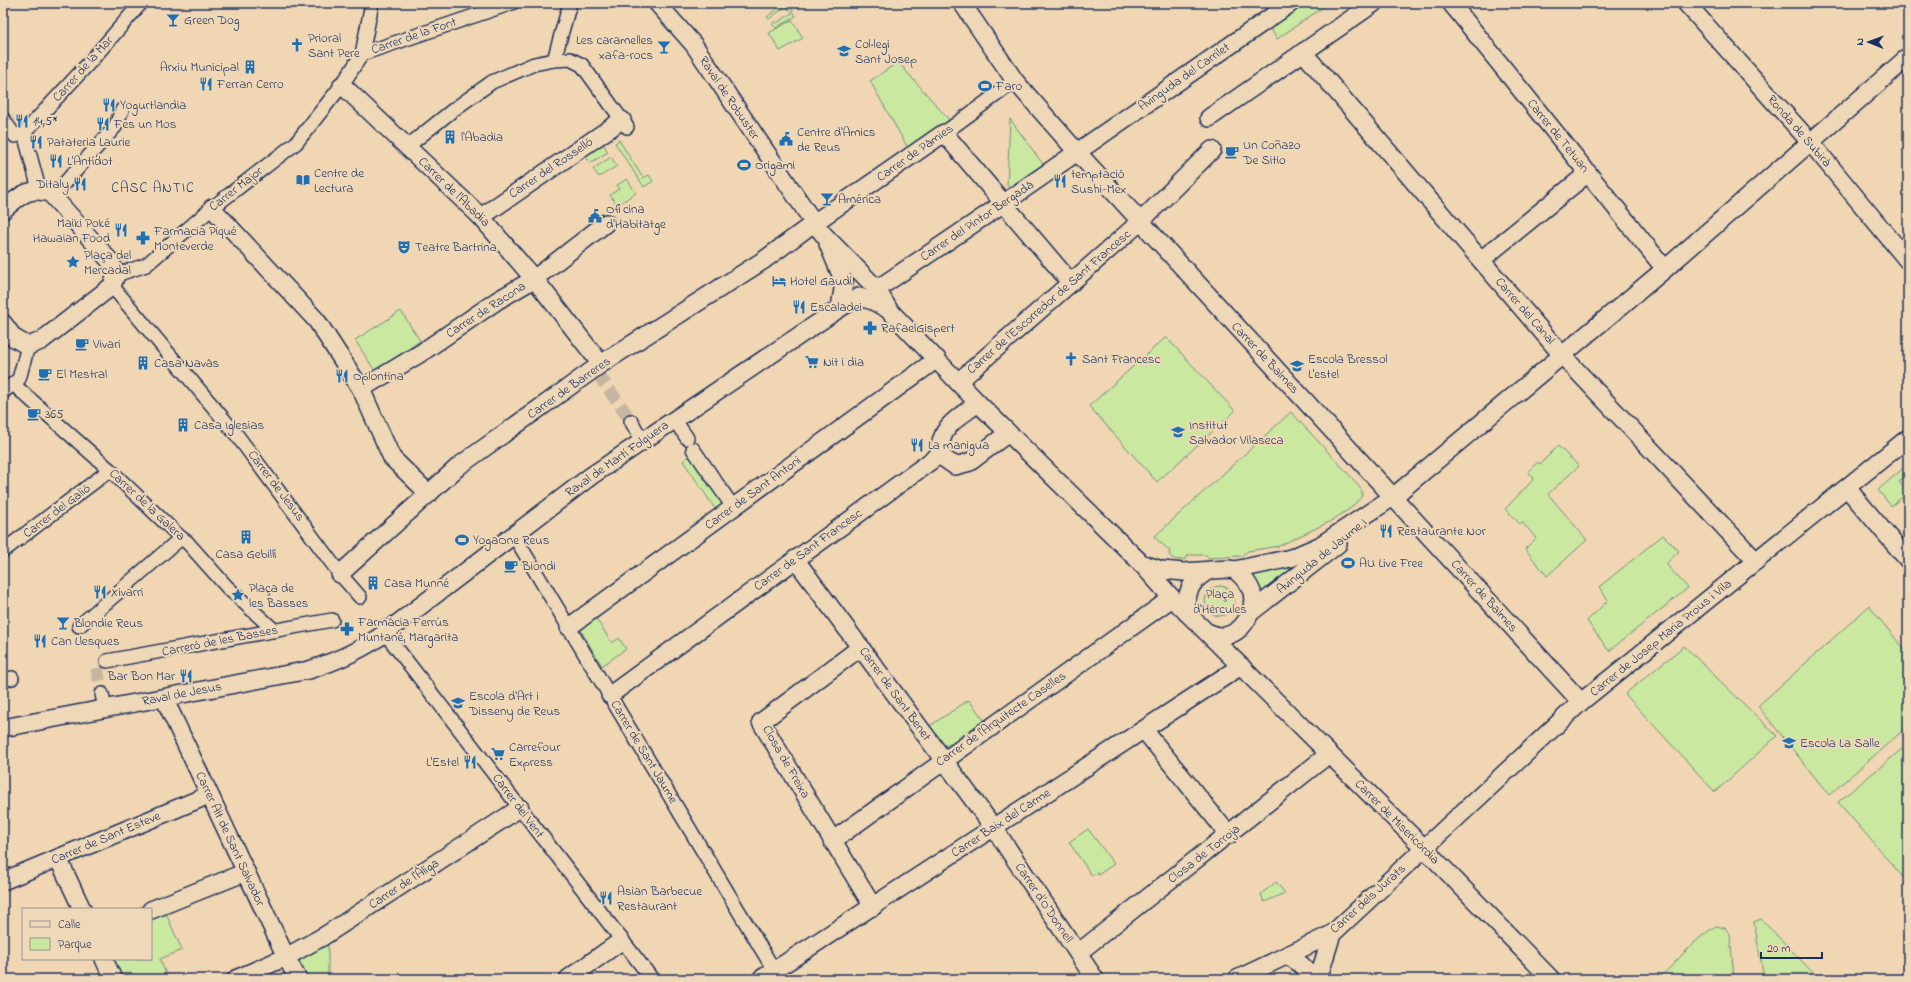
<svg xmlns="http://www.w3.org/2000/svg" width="1911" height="982" font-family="'Indie Flower',sans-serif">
	<rect width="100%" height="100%" fill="#f0d6b2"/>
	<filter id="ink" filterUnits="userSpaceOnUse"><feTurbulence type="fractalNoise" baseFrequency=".025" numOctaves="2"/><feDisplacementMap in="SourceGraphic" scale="8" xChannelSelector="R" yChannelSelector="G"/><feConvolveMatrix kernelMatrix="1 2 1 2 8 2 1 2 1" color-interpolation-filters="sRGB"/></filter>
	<g filter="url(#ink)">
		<g fill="#cae89f" stroke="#728c7e">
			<path d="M 785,3 L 788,3 L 796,16 L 776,28 L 772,24 L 775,21 L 777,23 L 792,13 L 786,6 L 769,19 L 767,17 Z"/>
			<path d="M 1301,3 L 1329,3 L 1277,39 L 1269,26 Z"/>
			<path d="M 792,20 L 803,38 L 780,51 L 769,33 Z"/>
			<path d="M 898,62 L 951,122 L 909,150 L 870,81 Z"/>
			<path d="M 1010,119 L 1043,164 L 1011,186 L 1007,186 Z"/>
			<path d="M 619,140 L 643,178 L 649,175 L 653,181 L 644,187 L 615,143 Z"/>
			<path d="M 602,142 L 608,152 L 590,163 L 584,154 Z"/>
			<path d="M 611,157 L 617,166 L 599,177 L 593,169 Z"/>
			<path d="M 627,179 L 636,193 L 617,205 L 610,195 L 619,189 L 617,185 Z"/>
			<path d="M 401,311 L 420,341 L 375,371 L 355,340 Z"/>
			<path d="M 1166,337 L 1235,411 L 1157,482 L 1089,406 Z"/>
			<path d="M 1291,412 L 1353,479 L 1362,491 L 1362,496 L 1351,508 L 1329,522 L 1279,546 L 1248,551 L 1241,556 L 1209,558 L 1206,555 L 1188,555 L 1186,559 C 1179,560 1172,561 1169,554 L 1170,551 L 1154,537 Z"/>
			<path d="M 1558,446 L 1579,466 L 1548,494 L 1587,540 L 1547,576 L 1525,549 L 1536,538 L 1523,523 L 1520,524 L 1505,509 L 1534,479 L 1528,471 L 1538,462 L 1540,464 Z"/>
			<path d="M 691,455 L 726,508 L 718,513 L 683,461 Z"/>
			<path d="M 1908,464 L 1908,474 L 1899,482 L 1908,492 L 1908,498 L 1904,496 L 1891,506 L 1878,490 Z"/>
			<path d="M 1663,535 L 1679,551 L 1666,564 L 1688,588 L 1609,651 L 1587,621 L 1608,600 L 1599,587 Z"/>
			<path d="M 1287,566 L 1293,570 L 1261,599 L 1253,575 Z"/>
			<circle cx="1220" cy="601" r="15"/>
			<path d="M 1869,606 L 1908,654 L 1908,726 L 1829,795 L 1758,706 Z"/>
			<path d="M 595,617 L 612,643 L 619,638 L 626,649 L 602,666 L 580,629 Z"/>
			<path d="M 1684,646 L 1777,736 L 1715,792 L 1625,694 Z"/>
			<path d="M 969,700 L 984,720 L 945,747 L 942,746 L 928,727 Z"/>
			<path d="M 1908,744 L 1908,883 L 1838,802 Z"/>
			<path d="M 1088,829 L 1114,864 L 1098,875 L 1096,872 L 1092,876 L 1069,842 Z"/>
			<path d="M 1276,882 L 1285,893 L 1264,902 L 1261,894 Z"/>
			<path d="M 166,914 L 182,950 L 160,959 L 166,974 L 155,979 L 121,979 L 113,959 L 151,959 L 151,919 Z"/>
			<path d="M 1761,919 L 1819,979 L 1764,979 L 1754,922 Z"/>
			<path d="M 1716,926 L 1725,928 L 1730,934 L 1734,979 L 1658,979 C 1678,961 1693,940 1716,926 Z"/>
			<path d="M 328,943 L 328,979 L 304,979 L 295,960 Z"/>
		</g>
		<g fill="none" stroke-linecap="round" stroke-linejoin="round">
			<g stroke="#c5b5a1" stroke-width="13" stroke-dasharray="13 6" stroke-linecap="butt">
				<path d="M 598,374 L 631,421"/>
				<path d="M 97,668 L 102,694"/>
			</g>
			<g stroke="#1b2f5e" stroke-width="16">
				<g id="pedestrian">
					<path d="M 362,54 L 512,3"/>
					<path d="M 554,60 L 570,3"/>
					<path d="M 3,119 L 15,136 L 24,133"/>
					<path d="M 24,133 L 89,63 L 141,3"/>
					<path d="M 24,133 L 39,189"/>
					<path d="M 944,133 L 1015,81"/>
					<path d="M 408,146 L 453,110 L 492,82 L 534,64 L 554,60 L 570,59 L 582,65 L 627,127"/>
					<path d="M 53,196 L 115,127 L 122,110"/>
					<path d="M 116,275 L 146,265 L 212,208 L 296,143 L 342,85 L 362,54 L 372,3"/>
					<path d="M 112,286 L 236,434 L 340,574 L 360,597"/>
					<path d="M 13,384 L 110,470 L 181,538 L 187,542 L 227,587 L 275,631"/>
					<path d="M 3,392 L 19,379 L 28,346"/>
					<path d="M 674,419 L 687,438"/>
					<path d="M 631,421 L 642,440"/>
					<path d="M 693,449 L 733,507"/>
					<path d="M 513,534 L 774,970"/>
					<path d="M 3,551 L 110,470"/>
					<path d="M 79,626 L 181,538"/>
					<path d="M 385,627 L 385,633 L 652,979"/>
					<path d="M 107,661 L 332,620"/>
					<path d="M 3,680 L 12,678"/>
					<path d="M 102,694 L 105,709"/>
				</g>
			</g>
			<g stroke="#1b2f5e" stroke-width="20">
				<g id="minor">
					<path d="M 657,3 L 694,45 L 814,223 L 824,235 L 877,289 L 889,310 L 978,403 L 1140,562 L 1172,598 L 1424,848 L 1551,979"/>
					<path d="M 962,3 L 1015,81 L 1077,152 L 1581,702"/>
					<path d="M 1451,3 L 1665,269"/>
					<path d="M 1686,3 L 1811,143 L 1908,261"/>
					<path d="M 1303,52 L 1562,355 L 1756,561"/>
					<path d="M 342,85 L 481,217 L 540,286 L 601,364"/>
					<path d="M 1209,118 L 1374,3"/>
					<path d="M 212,208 L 317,321 L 361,389 L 392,458 L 429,494"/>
					<path d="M 3,210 C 19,197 28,186 50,193 L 111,262 L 116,275 L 112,286 L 41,341 L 28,346 L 14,338 L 3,323"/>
					<path d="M 481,217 L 622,120"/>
					<path d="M 828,244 L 844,282 L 840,308"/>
					<path d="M 1481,260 L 1588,173"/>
					<path d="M 877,289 L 1004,203 L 1291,3"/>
					<path d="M 958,382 L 1140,222 L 1212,150"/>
					<path d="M 361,389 L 421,353 L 498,300 L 534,279 L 606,223"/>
					<path d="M 939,455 L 955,466 L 970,462 L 1008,433"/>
					<path d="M 939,455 C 940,425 957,419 978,403"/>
					<path d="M 1847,488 L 1908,560"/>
					<path d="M 795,559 L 994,828 L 1095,979"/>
					<path d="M 1140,563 L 1162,570 L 1184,572 L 1228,569 L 1235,570 L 1291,558 L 1319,546 L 1393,497 L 1665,269 L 1908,57"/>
					<path d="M 340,574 L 459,466 L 601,364 L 764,260 L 814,223 L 944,133 L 1071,283"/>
					<path d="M 1187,613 C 1185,592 1191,580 1210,570"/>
					<path d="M 1250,613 L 1338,544"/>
					<path d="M 569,627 L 937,359"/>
					<path d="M 1207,632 C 1212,634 1219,637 1225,636 C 1244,632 1256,610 1252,592 C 1249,583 1242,576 1235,570"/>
					<path d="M 861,647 L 761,722 L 873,907"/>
					<path d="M 610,695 L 939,455"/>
					<path d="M 164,698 L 286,957 L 298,979"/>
					<path d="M 3,728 L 309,670 C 337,661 362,650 385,633 L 591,476 L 840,308 L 859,297 L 873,301 L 889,310"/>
					<path d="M 1144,730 L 1229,835"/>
					<path d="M 832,841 L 1172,598"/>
					<path d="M 58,858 L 82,909"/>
					<path d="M 3,881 L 209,795"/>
					<path d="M 151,910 L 246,872"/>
					<path d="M 1078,953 L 1329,754"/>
					<path d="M 1287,955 C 1297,962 1308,967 1310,979"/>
					<path d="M 104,959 L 113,979"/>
					<path d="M 236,979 L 286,957 L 324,936 L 520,808"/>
					<path d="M 568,979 L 621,941"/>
					<path d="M 761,979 L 1241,666"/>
					<path d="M 1237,979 L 1332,934 L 1581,702 L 1908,438"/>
					<path d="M 1318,979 L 1332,934"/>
				</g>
			</g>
			<use href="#pedestrian" stroke="#efd8b8" stroke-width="13"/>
			<use href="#minor" stroke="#efd8b8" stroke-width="17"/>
		</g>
	</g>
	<defs>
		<g id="bar-bare" transform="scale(1.08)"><path d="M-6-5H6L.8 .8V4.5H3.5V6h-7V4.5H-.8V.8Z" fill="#1f6fb2" stroke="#efd8b8" stroke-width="2.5" paint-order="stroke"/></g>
		<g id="church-bare" transform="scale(1.08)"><path d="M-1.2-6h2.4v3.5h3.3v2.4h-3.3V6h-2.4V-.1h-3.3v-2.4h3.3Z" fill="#1f6fb2" stroke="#efd8b8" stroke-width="2.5" paint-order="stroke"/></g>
		<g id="school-bare" transform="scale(1.08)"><path d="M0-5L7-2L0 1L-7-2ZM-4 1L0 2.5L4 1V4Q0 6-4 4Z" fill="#1f6fb2" stroke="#efd8b8" stroke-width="2.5" paint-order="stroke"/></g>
		<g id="building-bare" transform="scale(1.08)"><path d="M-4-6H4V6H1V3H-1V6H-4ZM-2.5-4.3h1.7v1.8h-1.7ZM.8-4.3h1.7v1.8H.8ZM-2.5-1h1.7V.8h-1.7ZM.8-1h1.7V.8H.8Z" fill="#1f6fb2" stroke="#efd8b8" stroke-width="2.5" paint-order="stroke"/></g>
		<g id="restaurant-bare" transform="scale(1.08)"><path d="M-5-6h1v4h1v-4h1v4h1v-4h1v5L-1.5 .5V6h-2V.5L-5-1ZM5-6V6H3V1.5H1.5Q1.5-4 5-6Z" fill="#1f6fb2" stroke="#efd8b8" stroke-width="2.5" paint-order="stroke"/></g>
		<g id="stadium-bare" transform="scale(1.08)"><path d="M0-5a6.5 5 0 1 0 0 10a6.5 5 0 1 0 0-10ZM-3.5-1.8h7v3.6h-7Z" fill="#1f6fb2" stroke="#efd8b8" stroke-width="2.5" paint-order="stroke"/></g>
		<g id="civic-bare" transform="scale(1.08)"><path d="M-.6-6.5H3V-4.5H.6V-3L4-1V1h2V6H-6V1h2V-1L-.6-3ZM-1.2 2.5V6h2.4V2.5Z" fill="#1f6fb2" stroke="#efd8b8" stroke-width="2.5" paint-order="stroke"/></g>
		<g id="cafe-bare" transform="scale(1.08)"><path d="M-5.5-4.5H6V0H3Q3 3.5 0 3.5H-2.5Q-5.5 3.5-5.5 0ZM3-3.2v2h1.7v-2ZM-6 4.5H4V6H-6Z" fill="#1f6fb2" stroke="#efd8b8" stroke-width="2.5" paint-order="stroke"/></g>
		<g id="library-bare" transform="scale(1.08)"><path d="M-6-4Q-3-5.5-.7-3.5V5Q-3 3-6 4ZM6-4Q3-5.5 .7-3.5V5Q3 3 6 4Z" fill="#1f6fb2" stroke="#efd8b8" stroke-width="2.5" paint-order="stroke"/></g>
		<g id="pharmacy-bare" transform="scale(1.08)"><path d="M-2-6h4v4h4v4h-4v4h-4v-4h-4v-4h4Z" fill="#1f6fb2" stroke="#efd8b8" stroke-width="2.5" paint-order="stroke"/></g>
		<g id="theatre-bare" transform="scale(1.08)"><path d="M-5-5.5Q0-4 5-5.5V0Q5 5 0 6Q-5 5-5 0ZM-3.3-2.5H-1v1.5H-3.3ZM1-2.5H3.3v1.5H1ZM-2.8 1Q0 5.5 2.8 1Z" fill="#1f6fb2" stroke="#efd8b8" stroke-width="2.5" paint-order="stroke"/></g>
		<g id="sight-bare" transform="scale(1.08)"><path d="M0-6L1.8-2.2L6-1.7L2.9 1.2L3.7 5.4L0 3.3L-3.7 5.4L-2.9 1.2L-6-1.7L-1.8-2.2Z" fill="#1f6fb2" stroke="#efd8b8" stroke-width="2.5" paint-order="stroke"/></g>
		<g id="hotel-bare" transform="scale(1.08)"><path d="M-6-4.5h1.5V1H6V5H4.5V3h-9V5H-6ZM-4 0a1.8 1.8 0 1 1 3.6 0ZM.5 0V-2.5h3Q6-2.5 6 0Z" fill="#1f6fb2" stroke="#efd8b8" stroke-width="2.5" paint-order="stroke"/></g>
		<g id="supermarket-bare" transform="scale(1.08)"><path d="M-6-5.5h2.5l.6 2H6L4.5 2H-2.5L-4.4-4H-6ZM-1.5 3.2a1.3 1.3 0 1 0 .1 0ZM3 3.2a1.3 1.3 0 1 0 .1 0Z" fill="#1f6fb2" stroke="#efd8b8" stroke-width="2.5" paint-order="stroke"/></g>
		<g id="university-bare" transform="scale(1.08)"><path d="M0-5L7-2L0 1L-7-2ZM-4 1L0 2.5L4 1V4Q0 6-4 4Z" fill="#1f6fb2" stroke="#efd8b8" stroke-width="2.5" paint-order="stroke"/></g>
	</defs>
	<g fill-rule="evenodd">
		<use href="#bar-bare" x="173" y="20"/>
		<use href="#church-bare" x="297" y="45"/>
		<use href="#bar-bare" x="664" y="47"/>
		<use href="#school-bare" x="844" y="51"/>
		<use href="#building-bare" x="250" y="67"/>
		<use href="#restaurant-bare" x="206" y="84"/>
		<use href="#stadium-bare" x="985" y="86"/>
		<use href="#restaurant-bare" x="109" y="105"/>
		<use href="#restaurant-bare" x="22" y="121"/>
		<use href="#restaurant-bare" x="103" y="124"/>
		<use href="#building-bare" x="450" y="137"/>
		<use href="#civic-bare" x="786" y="139"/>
		<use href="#restaurant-bare" x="36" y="142"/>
		<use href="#cafe-bare" x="1232" y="152"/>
		<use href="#restaurant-bare" x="56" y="161"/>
		<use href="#stadium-bare" x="744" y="165"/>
		<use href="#library-bare" x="303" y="180"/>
		<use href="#restaurant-bare" x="1060" y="181"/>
		<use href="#restaurant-bare" x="80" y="184"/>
		<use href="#bar-bare" x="827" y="199"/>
		<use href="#civic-bare" x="595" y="216"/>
		<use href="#restaurant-bare" x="121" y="230"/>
		<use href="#pharmacy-bare" x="143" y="238"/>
		<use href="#theatre-bare" x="404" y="247"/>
		<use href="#sight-bare" x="73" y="262"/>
		<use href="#hotel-bare" x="779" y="281"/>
		<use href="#restaurant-bare" x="799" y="307"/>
		<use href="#pharmacy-bare" x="870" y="328"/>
		<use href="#cafe-bare" x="82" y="344"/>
		<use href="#church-bare" x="1071" y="359"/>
		<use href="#supermarket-bare" x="812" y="362"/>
		<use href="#building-bare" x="143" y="363"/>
		<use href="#school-bare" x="1297" y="366"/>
		<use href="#cafe-bare" x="45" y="374"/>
		<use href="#restaurant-bare" x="342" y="376"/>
		<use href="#cafe-bare" x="34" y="414"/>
		<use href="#building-bare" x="183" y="425"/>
		<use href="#school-bare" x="1178" y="432"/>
		<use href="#restaurant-bare" x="917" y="445"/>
		<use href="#restaurant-bare" x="1386" y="531"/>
		<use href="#building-bare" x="246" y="537"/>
		<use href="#stadium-bare" x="462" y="540"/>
		<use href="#stadium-bare" x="1348" y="563"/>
		<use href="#cafe-bare" x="511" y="566"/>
		<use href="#building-bare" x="373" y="583"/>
		<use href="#restaurant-bare" x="100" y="592"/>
		<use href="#sight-bare" x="238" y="595"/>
		<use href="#bar-bare" x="63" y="623"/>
		<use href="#pharmacy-bare" x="347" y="629"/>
		<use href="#restaurant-bare" x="40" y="641"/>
		<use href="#restaurant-bare" x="186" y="676"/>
		<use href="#university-bare" x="458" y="703"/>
		<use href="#school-bare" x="1789" y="743"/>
		<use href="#supermarket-bare" x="498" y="754"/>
		<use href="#restaurant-bare" x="470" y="762"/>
		<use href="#restaurant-bare" x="606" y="898"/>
	</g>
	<g text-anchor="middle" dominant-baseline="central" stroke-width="4" stroke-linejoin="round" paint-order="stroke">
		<g font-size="13" fill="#1b2f5e" stroke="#efd8b8" text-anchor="start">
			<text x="184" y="20">Green Dog</text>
			<text x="308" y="38">Prioral<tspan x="308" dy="15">Sant Pere</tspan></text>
			<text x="653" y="40" text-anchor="end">Les caramelles<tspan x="653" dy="15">xafa-rocs</tspan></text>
			<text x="855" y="44">Col·legi<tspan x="855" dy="15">Sant Josep</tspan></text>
			<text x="239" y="67" text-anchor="end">Arxiu Municipal</text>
			<text x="217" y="84">Ferran Cerro</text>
			<text x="996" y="86">Faro</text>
			<text x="120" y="105">Yogurtlandia</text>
			<text x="33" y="121">14,5*</text>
			<text x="114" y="124">Fes un Mos</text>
			<text x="797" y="132">Centre d'Amics<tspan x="797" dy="15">de Reus</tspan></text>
			<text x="461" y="137">l'Abadia</text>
			<text x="47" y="142">Patateria Laurie</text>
			<text x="1243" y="145">Un Coñazo<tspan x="1243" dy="15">De Sitio</tspan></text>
			<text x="67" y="161">L’Antídot</text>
			<text x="755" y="165">Origami</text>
			<text x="314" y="173">Centre de<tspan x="314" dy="15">Lectura</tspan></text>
			<text x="1071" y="174">temptació<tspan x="1071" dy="15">Sushi-Mex</tspan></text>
			<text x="69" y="184" text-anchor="end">Ditaly</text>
			<text x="838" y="199">América</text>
			<text x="606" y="209">Oficina<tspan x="606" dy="15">d’Habitatge</tspan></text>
			<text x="110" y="223" text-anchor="end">Maiki Poké<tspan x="110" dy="15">Hawaian Food</tspan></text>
			<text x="154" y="231">Farmacia Piqué<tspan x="154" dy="15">Monteverde</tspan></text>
			<text x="415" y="247">Teatre Bartrina</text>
			<text x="84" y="255">Plaça del<tspan x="84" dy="15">Mercadal</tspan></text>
			<text x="790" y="281">Hotel Gaudí</text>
			<text x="810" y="307">Escaladei</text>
			<text x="881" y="328">RafaelGispert</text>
			<text x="93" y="344">Vivari</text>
			<text x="1082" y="359">Sant Francesc</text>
			<text x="1308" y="359">Escola Bressol<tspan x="1308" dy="15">L'estel</tspan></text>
			<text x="823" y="362">Nit i dia</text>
			<text x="154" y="363">Casa Navàs</text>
			<text x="56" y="374">El Mestral</text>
			<text x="353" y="376">Oplontina</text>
			<text x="45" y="414">365</text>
			<text x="194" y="425">Casa Iglesias</text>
			<text x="1189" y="425">Institut<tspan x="1189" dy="15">Salvador Vilaseca</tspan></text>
			<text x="928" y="445">La manigua</text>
			<text x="1397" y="531">Restaurante Nor</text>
			<text x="473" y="540">YogaOne Reus</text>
			<text x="246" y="554" text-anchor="middle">Casa Gebillí</text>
			<text x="1359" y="563">AU Live Free</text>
			<text x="522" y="566">Biondi</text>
			<text x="384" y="583">Casa Munné</text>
			<text x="249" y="588">Plaça de<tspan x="249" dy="15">les Basses</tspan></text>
			<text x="111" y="592">Xivarri</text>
			<text x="358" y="622">Farmàcia Ferrús<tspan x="358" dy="15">Muntané, Margarita</tspan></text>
			<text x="74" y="623">Blondie Reus</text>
			<text x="51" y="641">Can Llesques</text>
			<text x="175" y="676" text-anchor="end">Bar Bon Mar</text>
			<text x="469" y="696">Escola d'Art i<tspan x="469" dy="15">Disseny de Reus</tspan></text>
			<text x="1800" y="743">Escola La Salle</text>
			<text x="509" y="747">Carrefour<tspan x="509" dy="15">Express</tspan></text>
			<text x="459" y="762" text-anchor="end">L’Estel</text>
			<text x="617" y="891">Asian Barbecue<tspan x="617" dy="15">Restaurant</tspan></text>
		</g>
		<g font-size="13" fill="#1b2f5e" stroke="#efd8b8">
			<text transform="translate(414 36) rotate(-19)">Carrer de la Font</text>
			<text transform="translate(83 69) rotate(-48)">Carrer de la Mar</text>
			<text transform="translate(1184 77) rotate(-35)">Avinguda del Carrilet</text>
			<text transform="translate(729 98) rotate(56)">Raval de Robuster</text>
			<text transform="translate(1799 131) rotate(49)">Ronda de Subirà</text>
			<text transform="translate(1558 136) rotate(51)">Carrer de Tetuan</text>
			<text transform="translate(915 153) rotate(-35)">Carrer de Pàmies</text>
			<text transform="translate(551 168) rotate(-34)">Carrer del Rosselló</text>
			<text transform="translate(236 189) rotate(-38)">Carrer Major</text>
			<text transform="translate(454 192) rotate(44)">Carrer de l'Abadia</text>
			<text transform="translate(977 221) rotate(-34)">Carrer del Pintor Bergadà</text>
			<text transform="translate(1049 302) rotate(-41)">Carrer de l'Escorredor de Sant Francesc</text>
			<text transform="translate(486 310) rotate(-33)">Carrer de Racona</text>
			<text transform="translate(1525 311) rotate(49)">Carrer del Canal</text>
			<text transform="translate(1265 358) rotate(47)">Carrer de Balmes</text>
			<text transform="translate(569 388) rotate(-35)">Carrer de Barreres</text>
			<text transform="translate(617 459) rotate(-35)">Raval de Martí Folguera</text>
			<text transform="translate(276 486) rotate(53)">Carrer de Jesus</text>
			<text transform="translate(753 493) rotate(-36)">Carrer de Sant Antoni</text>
			<text transform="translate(147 505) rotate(43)">Carrer de la Galera</text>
			<text transform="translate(57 511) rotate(-37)">Carrer del Galió</text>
			<text transform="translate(808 550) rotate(-36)">Carrer de Sant Francesc</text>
			<text transform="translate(1322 556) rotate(-39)">Avinguda de Jaume I</text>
			<text transform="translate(1484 596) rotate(48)">Carrer de Balmes</text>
			<text transform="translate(1661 638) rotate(-39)">Carrer de Josep Maria Prous i Vila</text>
			<text transform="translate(220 641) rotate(-11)">Carreró de les Basses</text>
			<text transform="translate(182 694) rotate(-11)">Raval de Jesus</text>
			<text transform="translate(895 694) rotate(54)">Carrer de Sant Benet</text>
			<text transform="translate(1001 719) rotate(-35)">Carrer de l'Arquitecte Caselles</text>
			<text transform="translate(644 752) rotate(59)">Carrer de Sant Jaume</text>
			<text transform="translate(786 762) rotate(60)">Closa de Freixa</text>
			<text transform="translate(518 806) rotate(53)">Carrer del Vent</text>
			<text transform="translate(1397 822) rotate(45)">Carrer de Misericòrdia</text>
			<text transform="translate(1001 823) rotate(-33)">Carrer Baix del Carme</text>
			<text transform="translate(106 838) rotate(-23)">Carrer de Sant Esteve</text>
			<text transform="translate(230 839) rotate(65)">Carrer Alt de Sant Salvador</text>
			<text transform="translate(1204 854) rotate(-38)">Closa de Torroja</text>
			<text transform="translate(404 884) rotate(-33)">Carrer de l'Àliga</text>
			<text transform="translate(1368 899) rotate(-42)">Carrer dels Jurats</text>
			<text transform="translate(1044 903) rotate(56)">Carrer d'O'Donnell</text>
		</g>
		<g font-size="13" fill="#2c4264" stroke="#efd8b8">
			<text x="1220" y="594">Plaça<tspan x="1220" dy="15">d'Hèrcules</tspan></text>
		</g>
		<g font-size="14" letter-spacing="1" fill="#1b2f5e" stroke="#efd8b8">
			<text x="153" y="188">CASC ANTIC</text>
		</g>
	</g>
	<rect width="1911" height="982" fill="none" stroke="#efd8b8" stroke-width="16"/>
	<rect x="8" y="8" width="1895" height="966" fill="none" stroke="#1b2f5e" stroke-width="1.5" filter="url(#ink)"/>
	<rect x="22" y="908" width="130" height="52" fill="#efd8b8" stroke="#9a9494"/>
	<rect x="30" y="921" width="20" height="6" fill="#efd8b8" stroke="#9a9494"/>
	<text x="58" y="928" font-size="12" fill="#1b2f5e">Calle</text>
	<rect x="30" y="938" width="20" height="12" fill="#cae89f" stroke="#9a9494"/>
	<text x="58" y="948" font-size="12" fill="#1b2f5e">Parque</text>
	<g transform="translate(1869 42) rotate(271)" stroke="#efd8b8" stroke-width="3" paint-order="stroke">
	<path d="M0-3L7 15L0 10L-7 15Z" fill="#1b2f5e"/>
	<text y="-6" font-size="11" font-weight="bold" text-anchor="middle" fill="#1b2f5e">N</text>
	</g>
	<path d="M1761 952v6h61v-6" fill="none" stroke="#1b2f5e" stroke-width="2"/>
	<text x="1767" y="952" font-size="12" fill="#1b2f5e" stroke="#efd8b8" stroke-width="3" paint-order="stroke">20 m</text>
</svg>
